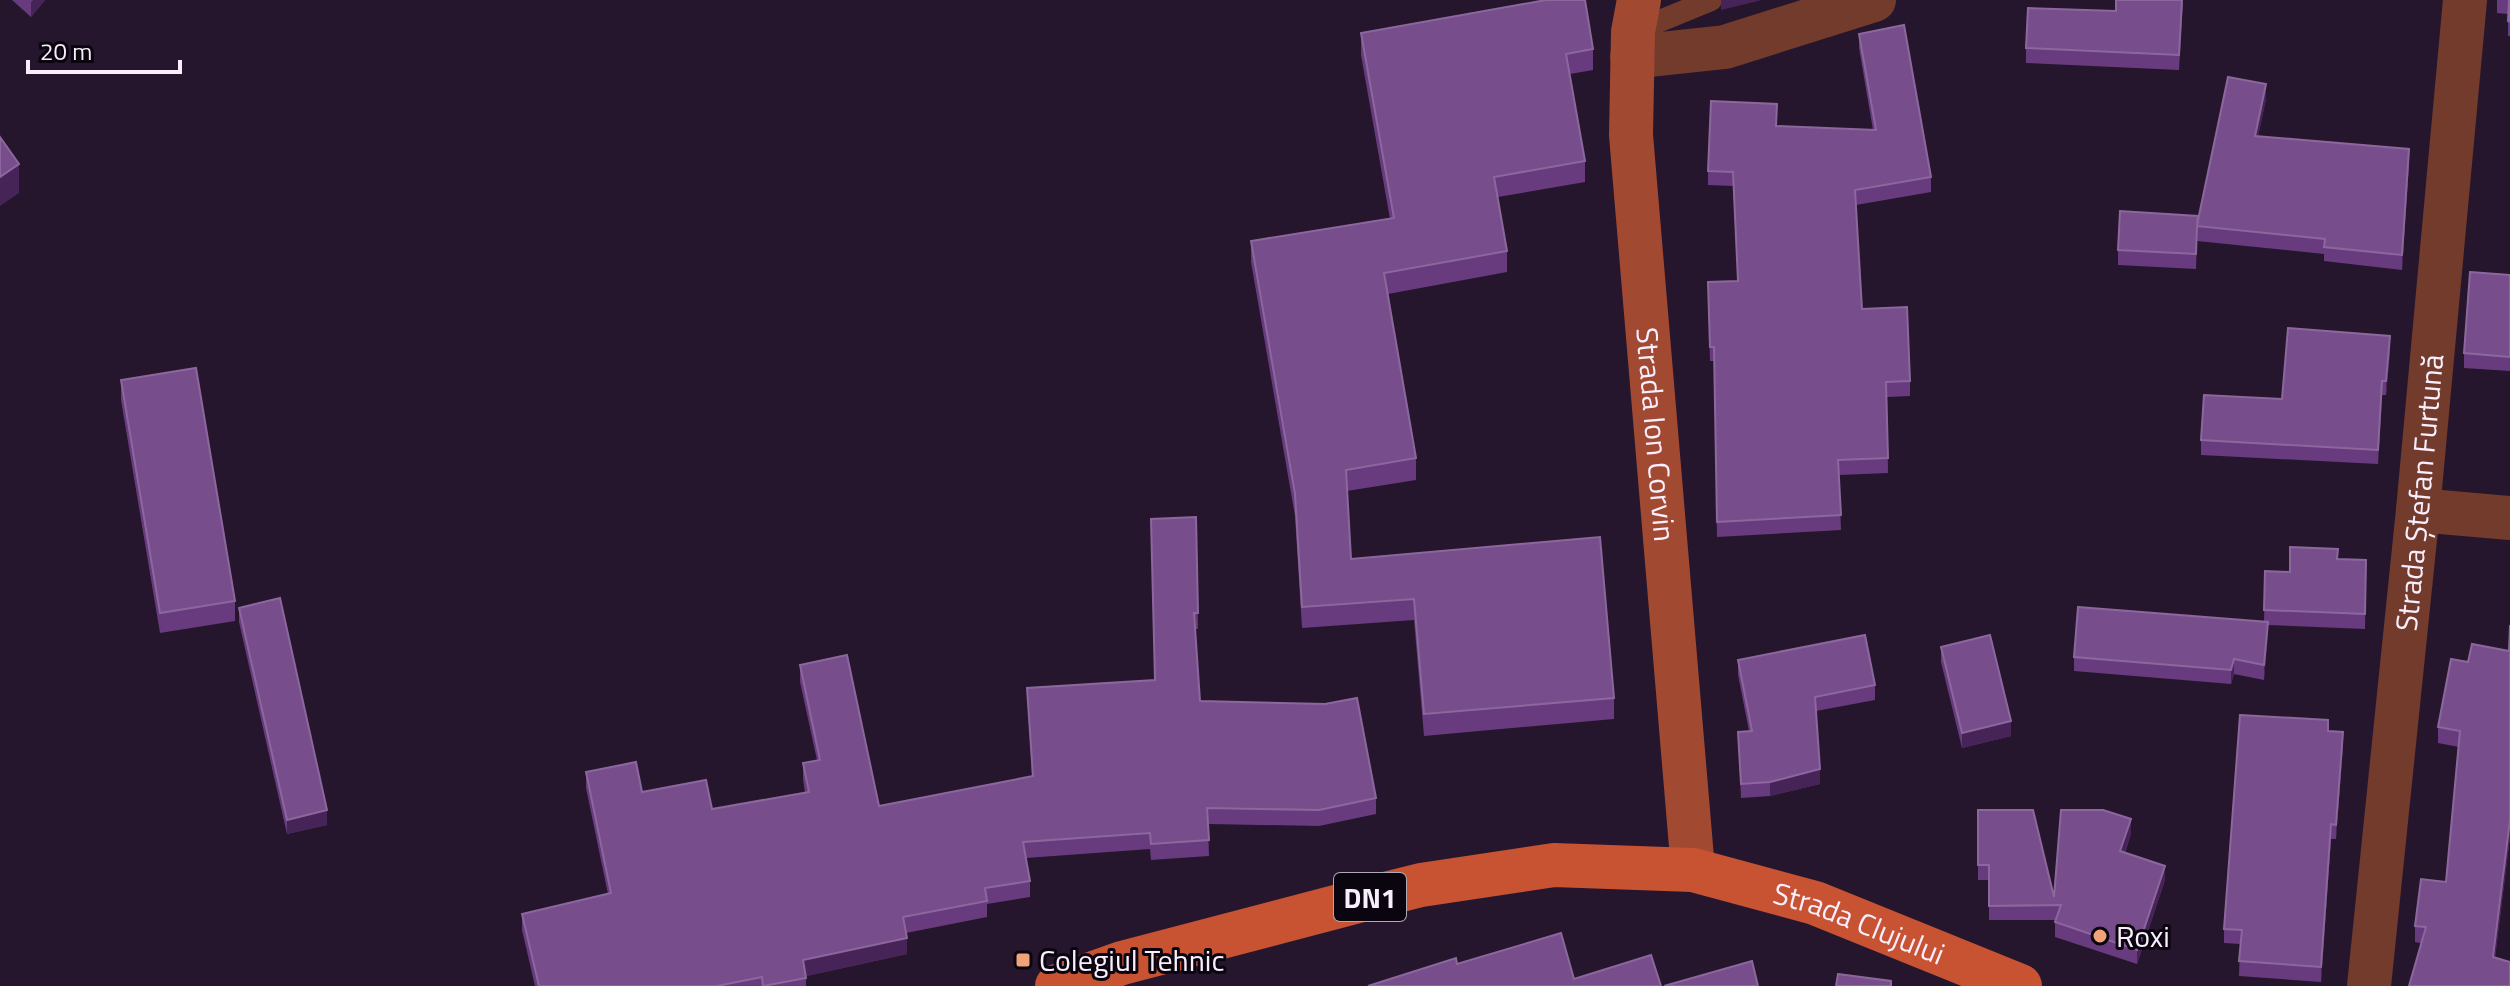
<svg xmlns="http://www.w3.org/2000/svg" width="2510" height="986" font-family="'Titillium Web',sans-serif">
	<rect width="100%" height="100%" fill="#25162d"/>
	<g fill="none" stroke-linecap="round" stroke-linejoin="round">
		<path stroke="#733b2c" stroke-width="22" d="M 1633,32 L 1711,0"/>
		<g stroke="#733b2c" stroke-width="44">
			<path d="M 1632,57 L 1725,47 L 1874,0"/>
			<path d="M 2418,510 L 2510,518"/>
			<path id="s1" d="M 2369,986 L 2418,510 L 2465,0"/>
		</g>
		<path stroke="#a24931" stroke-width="44" id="s2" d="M 1639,0 L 1633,32 L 1631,135 L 1693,870"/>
		<path stroke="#c75333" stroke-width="44" id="s3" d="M 1057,986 L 1122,963 L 1385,894 L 1421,885 L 1554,865 L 1693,870 L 1815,903 L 2020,986"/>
	</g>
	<g fill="#683b7e">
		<path d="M 12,0 L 45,0 L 31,17 Z"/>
		<path d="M 2183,0 L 2179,70 L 2026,63 L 2026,48 L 2116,11 Z"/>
		<path d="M 2497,0 L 2510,0 L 2510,36 L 2508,36 L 2508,14 L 2497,13 Z"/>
		<path d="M 1361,33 L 1593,49 L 1593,70 L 1570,74 L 1585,161 L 1585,182 L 1498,197 L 1507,251 L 1507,272 L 1388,294 L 1416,458 L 1416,480 L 1347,491 L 1351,559 L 1614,698 L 1614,719 L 1424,736 L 1414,620 L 1302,628 L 1295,516 L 1251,262 L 1251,241 L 1390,219 L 1361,55 Z"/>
		<path d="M 1859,34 L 1931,177 L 1931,192 L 1856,205 L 1862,309 L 1910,381 L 1910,396 L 1887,397 L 1888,473 L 1839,475 L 1841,530 L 1717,537 L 1714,361 L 1710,361 L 1708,296 L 1738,281 L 1733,186 L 1708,185 L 1708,171 L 1777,126 L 1873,130 L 1859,48 Z"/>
		<path d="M 2266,99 L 2258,136 L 2409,163 L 2402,270 L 2324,261 L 2324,254 L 2197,241 L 2196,269 L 2118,265 L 2118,250 L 2198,223 Z"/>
		<path d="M 2510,275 L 2510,371 L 2464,368 L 2464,353 Z"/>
		<path d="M 2390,351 L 2386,395 L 2382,395 L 2378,464 L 2201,455 L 2201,440 L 2282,399 Z"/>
		<path d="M 121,380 L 235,601 L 235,621 L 160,633 L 121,400 Z"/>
		<path d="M 1196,517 L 1198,629 L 1195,629 L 1200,701 L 1376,798 L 1376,814 L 1319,826 L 1208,824 L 1209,856 L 1151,860 L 1150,849 L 1026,858 L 1030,881 L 1030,897 L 987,904 L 987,917 L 906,933 L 907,954 L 806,976 L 806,986 L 535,986 L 522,930 L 522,914 L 608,894 L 586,788 L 586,772 L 642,792 L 712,809 L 805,793 L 803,779 L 803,763 L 817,760 L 800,682 L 800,665 L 879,806 L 1032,777 L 1027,688 L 1155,680 Z"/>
		<path d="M 2338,559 L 2366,560 L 2365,629 L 2268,625 L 2264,680 L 2234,674 L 2231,684 L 2074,671 L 2074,657 L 2264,622 L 2265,571 L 2290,572 Z"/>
		<path d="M 239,608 L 327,825 L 287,834 L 239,622 Z"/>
		<path d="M 2510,625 L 2510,837 L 2495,958 L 2415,942 L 2415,926 L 2446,882 L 2459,747 L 2438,743 L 2438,727 L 2468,662 L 2509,651 Z"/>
		<path d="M 1941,647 L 2011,736 L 1962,748 L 1941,662 Z"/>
		<path d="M 1738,660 L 1875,685 L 1875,700 L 1816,711 L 1820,784 L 1770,796 L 1741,798 L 1738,732 L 1749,731 L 1738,675 Z"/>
		<path d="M 2328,731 L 2343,746 L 2336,839 L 2331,839 L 2321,982 L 2239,976 L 2240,944 L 2224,943 L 2224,929 Z"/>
		<path d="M 1978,810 L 2054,897 L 2131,833 L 2125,853 L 2165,880 L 2137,964 L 2055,937 L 2055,920 L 1989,920 L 1989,880 L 1978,880 Z"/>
	</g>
	<g fill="#472458">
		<path d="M 33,0 L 45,0 L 31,17 L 31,2 Z"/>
		<path d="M 1721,0 L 1762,0 L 1721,10 Z"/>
		<path d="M 2266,84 L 2266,99 L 2255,151 L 2255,136 Z"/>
		<path d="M 2409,149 L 2409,163 L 2402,270 L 2402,255 Z"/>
		<path d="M 19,164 L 19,193 L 0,206 L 0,177 Z"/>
		<path d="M 2390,336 L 2390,351 L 2386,395 L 2386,381 Z"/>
		<path d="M 2382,381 L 2382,395 L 2378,464 L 2378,450 Z"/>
		<path d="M 2268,622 L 2268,637 L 2264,680 L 2264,665 Z"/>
		<path d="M 2234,659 L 2234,674 L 2231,684 L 2231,670 Z"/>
		<path d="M 2011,721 L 2011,736 L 1962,748 L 1962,733 Z"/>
		<path d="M 2343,732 L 2343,746 L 2336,839 L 2336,825 Z"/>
		<path d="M 1820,769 L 1820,784 L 1770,796 L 1770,782 Z"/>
		<path d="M 327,810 L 327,825 L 287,834 L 287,820 Z"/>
		<path d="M 2131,819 L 2131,833 L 2120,866 L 2120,851 Z"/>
		<path d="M 2510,820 L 2510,837 L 2493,973 L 2493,957 Z"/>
		<path d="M 2331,824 L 2331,839 L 2321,982 L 2321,967 Z"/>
		<path d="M 2165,866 L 2165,880 L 2137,964 L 2137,950 Z"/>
		<path d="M 907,938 L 907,954 L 803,977 L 803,960 Z"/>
	</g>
	<g fill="#774e8b" stroke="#8c679d" stroke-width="2">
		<path d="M 1546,0 L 1585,0 L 1593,49 L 1566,54 L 1585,161 L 1494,177 L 1507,251 L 1384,273 L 1416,458 L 1346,470 L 1351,559 L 1600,537 L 1614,698 L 1424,714 L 1414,599 L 1302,607 L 1295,494 L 1251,241 L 1394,218 L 1361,33 Z"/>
		<path d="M 2116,0 L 2182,0 L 2179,55 L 2026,48 L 2028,8 L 2116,11 Z"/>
		<path d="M 2509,0 L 2510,0 L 2510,22 L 2508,21 Z"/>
		<path d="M 1904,25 L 1931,177 L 1855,190 L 1862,309 L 1907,307 L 1910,381 L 1886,382 L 1888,458 L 1838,460 L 1841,515 L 1717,522 L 1714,347 L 1710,347 L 1708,282 L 1738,281 L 1733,172 L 1708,171 L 1711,101 L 1777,104 L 1776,126 L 1876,130 L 1859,34 Z"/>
		<path d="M 2228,77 L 2266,84 L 2255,136 L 2409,149 L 2402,255 L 2324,247 L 2325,239 L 2197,226 L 2196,254 L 2118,250 L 2120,211 L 2198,216 L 2197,225 Z"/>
		<path d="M 0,137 L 19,164 L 0,177 Z"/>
		<path d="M 2470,272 L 2510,275 L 2510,357 L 2464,353 Z"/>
		<path d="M 2288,328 L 2390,336 L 2386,381 L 2382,381 L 2378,450 L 2201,440 L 2204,395 L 2282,399 Z"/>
		<path d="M 196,368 L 235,601 L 160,613 L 121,380 Z"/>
		<path d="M 1196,517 L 1198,613 L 1194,613 L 1200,701 L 1325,704 L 1357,698 L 1376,798 L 1319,810 L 1207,808 L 1209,840 L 1151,844 L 1150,833 L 1023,842 L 1030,881 L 985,888 L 987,901 L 903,917 L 907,938 L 803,960 L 806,978 L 763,986 L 762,977 L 717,986 L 539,986 L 522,914 L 611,893 L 586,772 L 636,762 L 642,792 L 706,780 L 712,809 L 809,792 L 803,763 L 820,760 L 800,665 L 847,655 L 879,806 L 1033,776 L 1027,688 L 1155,680 L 1151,519 Z"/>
		<path d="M 2290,547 L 2338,549 L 2337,559 L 2366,560 L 2365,614 L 2264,610 L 2265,571 L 2290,572 Z"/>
		<path d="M 280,598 L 327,810 L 287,820 L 239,608 Z"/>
		<path d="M 2078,607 L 2268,622 L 2264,665 L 2234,659 L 2231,670 L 2074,657 Z"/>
		<path d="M 2510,625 L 2510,820 L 2493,957 L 2510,962 L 2510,986 L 2409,986 L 2426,927 L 2415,926 L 2421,879 L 2446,882 L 2460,731 L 2438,727 L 2451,659 L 2468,662 L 2472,644 L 2509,651 Z"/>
		<path d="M 1865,635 L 1875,685 L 1815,697 L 1820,769 L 1770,782 L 1741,784 L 1738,732 L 1752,731 L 1738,660 Z"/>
		<path d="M 1990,635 L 2011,721 L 1962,733 L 1941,647 Z"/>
		<path d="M 2240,715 L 2328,720 L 2328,731 L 2343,732 L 2336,825 L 2331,824 L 2321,967 L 2239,961 L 2242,930 L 2224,929 Z"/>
		<path d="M 1978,810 L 2033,810 L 2054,897 L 2061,810 L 2103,810 L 2131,819 L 2120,851 L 2165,866 L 2137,950 L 2055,922 L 2061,905 L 1989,906 L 1989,865 L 1978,865 Z"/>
		<path d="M 1561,933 L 1574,979 L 1651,955 L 1661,986 L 1368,986 L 1456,958 L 1457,964 Z"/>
		<path d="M 1752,961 L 1758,986 L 1664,986 Z"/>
		<path d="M 1838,974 L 1891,981 L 1891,986 L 1836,986 Z"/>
	</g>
	<g fill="#f0a279" stroke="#0a050e" stroke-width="3">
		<circle cx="2100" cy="936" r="8"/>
		<rect x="1015" y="952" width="16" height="16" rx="4"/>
	</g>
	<g text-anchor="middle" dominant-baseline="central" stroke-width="6" stroke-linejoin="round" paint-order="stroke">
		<rect fill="#0a050e" stroke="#b1a8b6" stroke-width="2" x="1334" y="873" width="72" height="48" rx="6"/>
		<g font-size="28" font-weight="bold" fill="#f8eefe">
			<text x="1370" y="897">DN1</text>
		</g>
		<g font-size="30" fill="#f8eefe" stroke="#0a050e">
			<text stroke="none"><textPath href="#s2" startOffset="436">Strada Ion Corvin</textPath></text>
			<text stroke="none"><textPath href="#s1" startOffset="496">Strada Ștefan Furtună</textPath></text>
			<text stroke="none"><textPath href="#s3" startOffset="826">Strada Clujului</textPath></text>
		</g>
		<g font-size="30" fill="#f8eefe" stroke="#0a050e" text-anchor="start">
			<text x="2116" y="936">Roxi</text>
			<text x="1039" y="960">Colegiul Tehnic</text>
		</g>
	</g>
	<path d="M28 60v12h152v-12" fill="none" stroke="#f8eefe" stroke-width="4"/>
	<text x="40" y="60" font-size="24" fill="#f8eefe" stroke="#0a050e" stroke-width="6" paint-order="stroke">20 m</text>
</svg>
